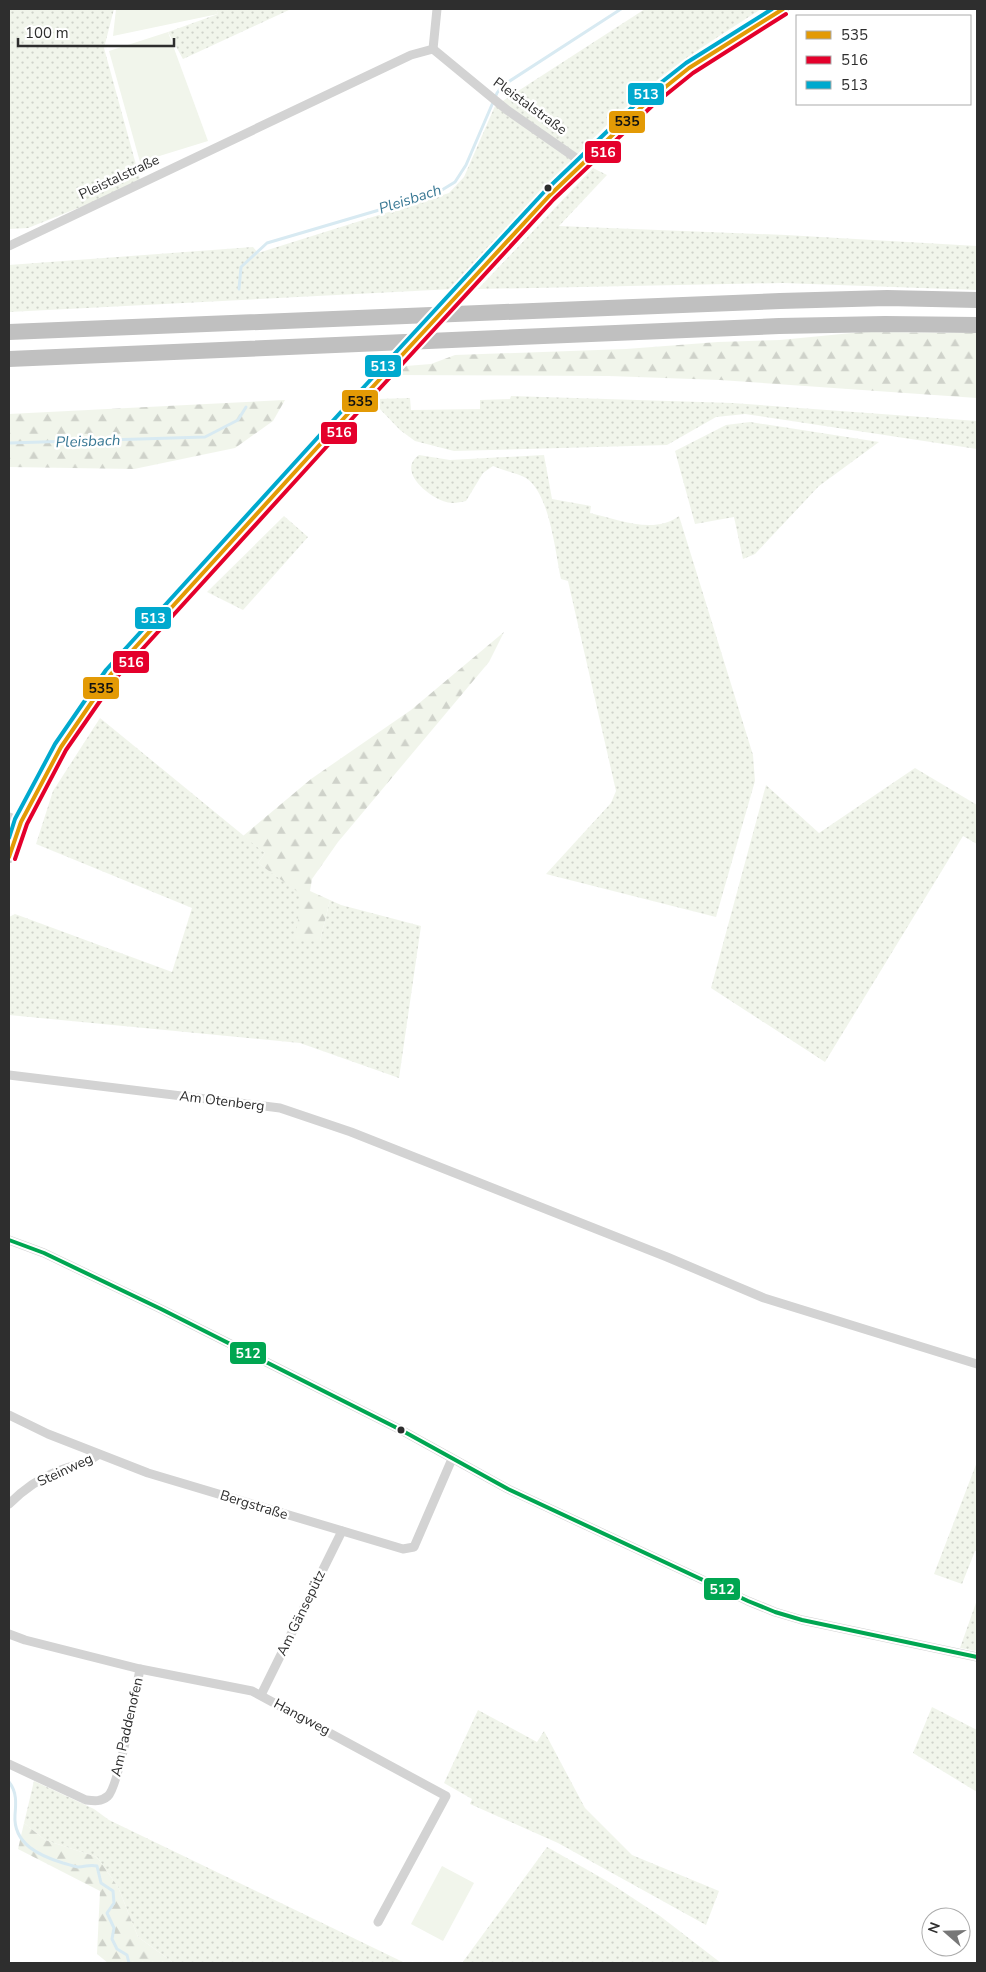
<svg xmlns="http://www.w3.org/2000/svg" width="986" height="1972" font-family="'Nunito Sans',sans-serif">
	<defs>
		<pattern id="grass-dots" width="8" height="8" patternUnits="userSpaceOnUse" patternTransform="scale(1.25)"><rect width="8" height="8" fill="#f1f5eb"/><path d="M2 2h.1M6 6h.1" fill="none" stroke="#cfd2ca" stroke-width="1.8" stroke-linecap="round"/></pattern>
		<pattern id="forest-firs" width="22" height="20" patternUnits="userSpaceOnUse" patternTransform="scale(1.25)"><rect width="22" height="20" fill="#f1f5eb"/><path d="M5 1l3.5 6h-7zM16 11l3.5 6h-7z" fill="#cfd2ca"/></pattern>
	</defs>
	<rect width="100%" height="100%" fill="#fff"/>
	<g fill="url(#grass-dots)">
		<path d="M 9,9 L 114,9 L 104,48 L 141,183 L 28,228 L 9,229 Z"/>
		<path d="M 216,9 L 291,9 L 183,59 L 168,32 L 218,14 Z"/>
		<path d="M 645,9 L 761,9 C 721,35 680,60 643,92 C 574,152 515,222 453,289 L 9,312 L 9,265 L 253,247 L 258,253 L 449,193 L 464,177 L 495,106 Z"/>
		<path d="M 593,168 L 607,175 L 559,226 L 786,235 L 977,246 L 977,290 L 783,283 L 478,289 Z"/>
		<path d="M 511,396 L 732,403 L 977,421 L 977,449 L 745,414 L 716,417 L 667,445 L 454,451 L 415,441 L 400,430 L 379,408 L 377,399 L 410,398 L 411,410 L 480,409 L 480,400 L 510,399 Z"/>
		<path d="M 750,422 L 879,442 L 819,486 L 755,554 L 743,559 L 734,517 L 695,524 L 675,451 L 726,425 Z"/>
		<path d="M 419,455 L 450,460 L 544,455 L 552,499 L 591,506 L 590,513 C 617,519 654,535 679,516 L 753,755 L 755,781 L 716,917 L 546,874 L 611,803 L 616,791 L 568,581 L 561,579 C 555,551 550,494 526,478 C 519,474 502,470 493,466 L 483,473 L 466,501 C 458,503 450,504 443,501 C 427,495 397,471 419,455 Z"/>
		<path d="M 284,516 L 308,537 L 243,610 L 207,592 Z"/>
		<path d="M 100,718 L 265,853 L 258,863 L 303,895 L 320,941 L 330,900 L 341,905 L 421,926 L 399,1078 L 300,1043 L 9,1015 L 9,917 L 15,914 L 172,972 L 192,908 L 36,844 L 53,791 Z"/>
		<path d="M 915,768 L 977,805 L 977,844 L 963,836 L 825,1062 L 711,988 L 766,785 L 819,833 Z"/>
		<path d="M 977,1462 L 977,1551 L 975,1551 L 962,1584 L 934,1574 Z"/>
		<path d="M 977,1600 L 977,1651 L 960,1648 Z"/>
		<path d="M 932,1707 L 977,1730 L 977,1792 L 913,1753 Z"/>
		<path d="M 478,1710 L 537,1742 L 544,1731 L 585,1808 L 632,1855 L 719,1891 L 706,1925 L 558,1843 L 470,1804 L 472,1799 L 444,1783 Z"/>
		<path d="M 34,1781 L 94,1809 L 109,1820 L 405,1963 L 174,1963 L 138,1937 L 118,1887 L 97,1857 L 45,1840 L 24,1823 Z"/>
		<path d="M 547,1847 L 607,1881 L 660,1916 L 721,1963 L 462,1963 Z"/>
	</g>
	<g fill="url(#forest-firs)">
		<path d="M 862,332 L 977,333 L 977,398 L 720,380 L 609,376 L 398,375 L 406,366 L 431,364 L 455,355 L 626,349 L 718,342 L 780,340 Z"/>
		<path d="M 285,400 L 273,421 L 235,448 L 134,469 L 9,467 L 9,414 Z"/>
		<path d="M 504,632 L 489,662 L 338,842 L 312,879 L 310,891 L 330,900 L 320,941 L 295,939 L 302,895 L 258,863 L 265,853 L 243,836 L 311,779 L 411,710 Z"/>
		<path d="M 24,1823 L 45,1840 L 97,1857 L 118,1887 L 138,1937 L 174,1963 L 108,1963 L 97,1954 L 100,1891 L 18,1849 Z"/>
	</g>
	<g fill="#f1f5eb">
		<path d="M 116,9 L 216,9 L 218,14 L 113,36 Z"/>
		<path d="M 168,32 L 208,141 L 140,162 L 109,51 Z"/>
		<path d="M 442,1866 L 474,1883 L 443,1941 L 411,1924 Z"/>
	</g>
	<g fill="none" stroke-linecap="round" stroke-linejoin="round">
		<g stroke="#d8eaf2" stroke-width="3">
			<path d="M 239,289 L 241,267 L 267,243 L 437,193 L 455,182 L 466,165 L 497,93 L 502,86 L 621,9"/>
			<path d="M 9,443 L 205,437 L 238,420 L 246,407"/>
			<path d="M 9,1782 C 17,1792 16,1803 15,1815 C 13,1844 40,1856 63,1863 C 68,1864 74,1867 78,1867 C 86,1867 89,1864 97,1866 L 101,1883 L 113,1891 L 114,1903 L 107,1913 L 114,1928 L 112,1939 L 117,1949 L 127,1955 L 129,1963"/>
		</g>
		<g stroke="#d3d3d3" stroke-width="9">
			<path d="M 433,49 L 507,110 L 583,163"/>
			<path d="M 433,49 L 437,9"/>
			<path d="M 9,246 L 411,55 L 433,49"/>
			<path d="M 9,817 L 21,822"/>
			<path d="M 9,1075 L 280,1108 L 351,1132 L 667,1257 L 764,1298 L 977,1364"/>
			<path d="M 9,1240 L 44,1253 L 161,1309 L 401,1430 L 508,1489 L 748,1601 L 775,1612 L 802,1620 L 977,1657"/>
			<path d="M 9,1415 L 48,1434 L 148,1473 L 403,1549 L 414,1547 L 452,1459"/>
			<path d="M 9,1504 C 23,1490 40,1478 58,1471 C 72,1465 86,1464 98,1455"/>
			<path d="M 9,1634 L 25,1640 L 140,1669 L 252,1691 L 446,1796 L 378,1922"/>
			<path d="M 261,1695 L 342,1531"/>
			<path d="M 9,1764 L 86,1800 C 94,1801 101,1802 108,1796 C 119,1786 136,1690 140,1669"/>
		</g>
		<path stroke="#ccc" stroke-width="12" d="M 9,857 L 21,822 L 61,747 L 111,674 L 355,406 L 463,291 L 550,195 L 648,101 L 689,68 L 783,9"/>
		<g stroke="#c0c0c0" stroke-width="16">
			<path d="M 9,332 L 780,301 L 887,298 L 977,300"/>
			<path d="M 9,359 L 779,326 L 885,324 L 977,325"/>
		</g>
		<g stroke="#fff" stroke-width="8">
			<path id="bus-1" d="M 9,857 L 21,822 L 61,747 L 111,674 L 355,406 L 550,195 L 648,101 L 689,68 L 783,9"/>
		</g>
		<g stroke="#fff" stroke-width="8">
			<path id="bus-2" d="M 15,859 L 27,824 L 66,750 L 116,678 L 360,410 L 554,199 L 652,106 L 693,73 L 786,14"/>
		</g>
		<g stroke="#fff" stroke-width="8">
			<path id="bus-3" d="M 9,838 L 15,819 L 55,744 L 106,670 L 350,402 L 545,191 L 644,96 L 686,63 L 772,9"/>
		</g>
		<g stroke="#fff" stroke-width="8">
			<path id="bus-4" d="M 9,1240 L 44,1253 L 161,1309 L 401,1430 L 508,1489 L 748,1601 L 775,1612 L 802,1620 L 977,1657"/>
		</g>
		<use href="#bus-1" stroke="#e39a05" stroke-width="4"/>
		<use href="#bus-2" stroke="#e4002b" stroke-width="4"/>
		<use href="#bus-3" stroke="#00a9ce" stroke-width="4"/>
		<use href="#bus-4" stroke="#00a651" stroke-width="4"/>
	</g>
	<g fill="#2e2e2e" stroke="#fff" stroke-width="2">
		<circle cx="548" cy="188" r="4.5"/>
		<circle cx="401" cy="1430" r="4.5"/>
	</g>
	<g text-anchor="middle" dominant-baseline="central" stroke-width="5" stroke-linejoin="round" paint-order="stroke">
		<g font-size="14" fill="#2e2e2e" stroke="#fff">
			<text transform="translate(530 106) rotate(36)">Pleistalstraße</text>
			<text transform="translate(119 177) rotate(-25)">Pleistalstraße</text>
			<text transform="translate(222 1101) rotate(7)">Am Otenberg</text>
			<text transform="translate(65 1470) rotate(-25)">Steinweg</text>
			<text transform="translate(254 1505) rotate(17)">Bergstraße</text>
			<text transform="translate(301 1613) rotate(-64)">Am Gänsepütz</text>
			<text transform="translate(302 1717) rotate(28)">Hangweg</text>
			<text transform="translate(127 1727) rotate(-77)">Am Paddenofen</text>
		</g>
		<g font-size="15" font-style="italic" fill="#397894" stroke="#fff">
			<text transform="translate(410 199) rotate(-18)">Pleisbach</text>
			<text transform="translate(88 441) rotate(-2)">Pleisbach</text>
		</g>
	</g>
	<g stroke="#fff" stroke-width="2">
		<rect x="627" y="82" width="38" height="24" rx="5" fill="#00a9ce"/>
		<rect x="608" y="110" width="38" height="24" rx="5" fill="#e39a05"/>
		<rect x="584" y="140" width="38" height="24" rx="5" fill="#e4002b"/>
		<rect x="364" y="354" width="38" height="24" rx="5" fill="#00a9ce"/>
		<rect x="341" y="389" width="38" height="24" rx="5" fill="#e39a05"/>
		<rect x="320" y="421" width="38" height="24" rx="5" fill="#e4002b"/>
		<rect x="134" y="606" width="38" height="24" rx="5" fill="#00a9ce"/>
		<rect x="112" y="650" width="38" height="24" rx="5" fill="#e4002b"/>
		<rect x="82" y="676" width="38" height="24" rx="5" fill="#e39a05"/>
		<rect x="229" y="1341" width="38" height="24" rx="5" fill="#00a651"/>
		<rect x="703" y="1577" width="38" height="24" rx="5" fill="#00a651"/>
	</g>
	<g font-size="14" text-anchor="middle" font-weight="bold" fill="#fff">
		<text x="646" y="99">513</text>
		<text x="603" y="157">516</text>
		<text x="383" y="371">513</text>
		<text x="339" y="437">516</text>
		<text x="153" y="623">513</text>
		<text x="131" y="667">516</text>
		<text x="248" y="1358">512</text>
		<text x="722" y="1594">512</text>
	</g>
	<g font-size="14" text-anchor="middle" font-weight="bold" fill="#111">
		<text x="627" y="126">535</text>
		<text x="360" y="406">535</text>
		<text x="101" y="693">535</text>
	</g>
	<rect width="986" height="1972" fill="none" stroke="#2e2e2e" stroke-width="20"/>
	<rect x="796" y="15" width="175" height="90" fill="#ffffff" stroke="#ababab"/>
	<rect x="806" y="31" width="25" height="8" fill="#e39a05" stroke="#ababab"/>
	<text x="841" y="40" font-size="15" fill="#2e2e2e">535</text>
	<rect x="806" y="56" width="25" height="8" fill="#e4002b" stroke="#ababab"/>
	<text x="841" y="65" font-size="15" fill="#2e2e2e">516</text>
	<rect x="806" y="81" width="25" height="8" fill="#00a9ce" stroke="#ababab"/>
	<text x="841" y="90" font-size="15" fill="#2e2e2e">513</text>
	<g transform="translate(946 1932) rotate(290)"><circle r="24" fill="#ffffff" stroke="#ababab"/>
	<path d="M0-4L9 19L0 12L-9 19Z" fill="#777777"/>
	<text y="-8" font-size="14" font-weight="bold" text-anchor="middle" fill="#2e2e2e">N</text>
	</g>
	<path d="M18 38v8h156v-8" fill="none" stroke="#2e2e2e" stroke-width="2.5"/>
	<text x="25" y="38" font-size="15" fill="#2e2e2e" stroke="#ffffff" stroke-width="4" paint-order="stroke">100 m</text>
</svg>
